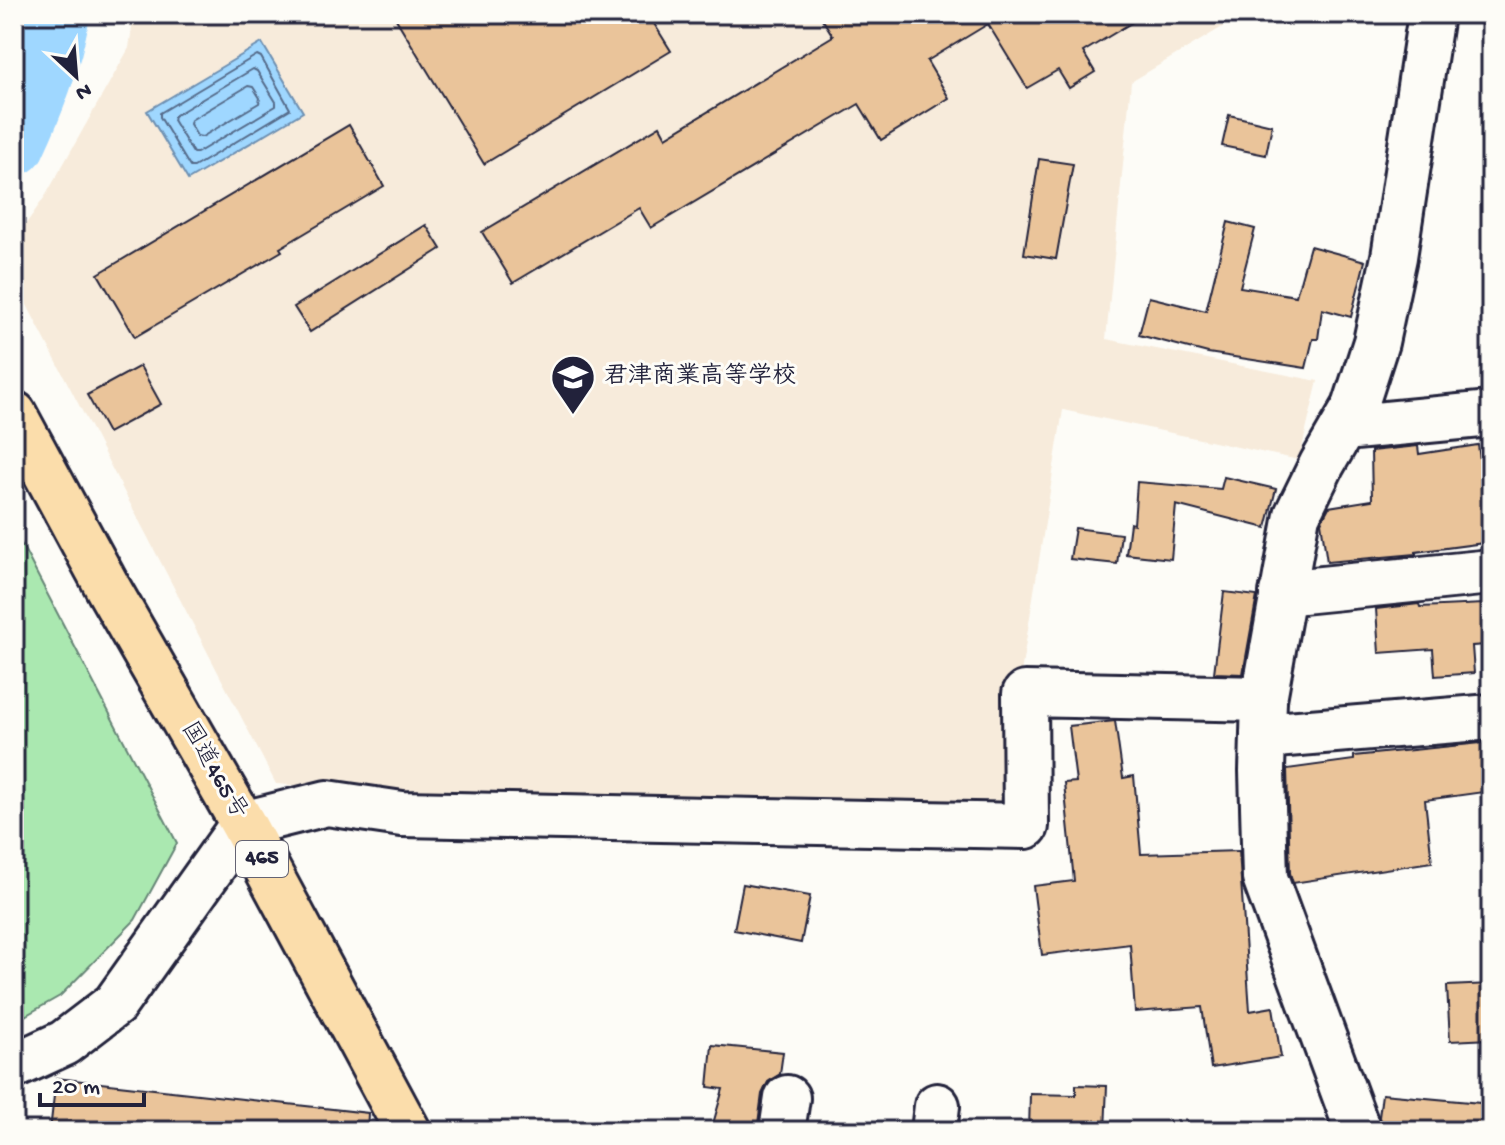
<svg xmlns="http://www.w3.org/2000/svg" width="1505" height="1145" font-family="'Gochi Hand','Klee One',sans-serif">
	<rect width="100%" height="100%" fill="#fdfcf7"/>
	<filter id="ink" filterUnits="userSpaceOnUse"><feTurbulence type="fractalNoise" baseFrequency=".0125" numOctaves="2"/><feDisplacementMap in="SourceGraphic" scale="16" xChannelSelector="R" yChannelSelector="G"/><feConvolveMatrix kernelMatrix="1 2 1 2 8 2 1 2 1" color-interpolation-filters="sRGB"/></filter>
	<g filter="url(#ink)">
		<path fill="#f7ebdb" d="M 134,14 L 1244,14 L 1131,82 L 1106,339 L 1318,381 L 1299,460 L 1063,410 L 1017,698 L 1021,805 L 442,795 L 276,784 L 14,280 L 14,241 L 46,195 L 129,48 Z"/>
		<path fill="#aae8b0" stroke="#668576" stroke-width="2" d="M 14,530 L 177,843 L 135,920 L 60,996 L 14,1022 Z"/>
		<path fill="#9fd7ff" stroke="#6d8fb1" stroke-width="2" d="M 262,43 L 303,112 L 188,180 L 147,111 Z"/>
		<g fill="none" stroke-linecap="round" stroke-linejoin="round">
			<g stroke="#546a89" stroke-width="2">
				<path d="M 257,55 L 261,57 L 290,109 L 194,167 L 190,167 L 160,117 L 160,113 Z"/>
				<path d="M 253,69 L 257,71 L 276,102 L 276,106 L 197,153 L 193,153 L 173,120 L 174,116 Z"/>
				<path d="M 248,86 L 253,87 L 260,98 L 259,103 L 202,137 L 197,136 L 190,124 L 191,120 Z"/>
			</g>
			<path stroke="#9fd7ff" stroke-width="62" d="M 14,145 C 34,102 50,61 59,14"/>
		</g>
		<g fill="#eac49a" stroke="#22223b" stroke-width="2">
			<path d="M 393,14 L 648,14 L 671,51 L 484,164 Z"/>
			<path d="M 819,14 L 1146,14 L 1083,52 L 1095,72 L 1069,88 L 1058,70 L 1027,88 L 988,24 L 927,61 L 949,98 L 881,140 L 859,104 L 651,228 L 639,208 L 513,283 L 482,232 L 660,126 L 666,137 L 833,36 Z"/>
			<path d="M 1229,115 L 1272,125 L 1266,155 L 1222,146 Z"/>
			<path d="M 349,125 L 384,186 L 280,248 L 282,251 L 135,337 L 98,274 Z"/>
			<path d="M 1039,159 L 1073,164 L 1056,259 L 1024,254 Z"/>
			<path d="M 1228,222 L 1255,229 L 1240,287 L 1296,296 L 1310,246 L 1365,261 L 1351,317 L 1322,309 L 1318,339 L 1313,339 L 1306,368 L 1208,353 L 1139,335 L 1149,297 L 1206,311 Z"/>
			<path d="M 426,225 L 441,249 L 310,332 L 294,307 Z"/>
			<path d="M 140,366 L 161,404 L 108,433 L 87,395 Z"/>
			<path d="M 1478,445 L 1488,516 L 1491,516 L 1491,542 L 1416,552 L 1416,554 L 1327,562 L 1321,522 L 1329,507 L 1372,500 L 1371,451 L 1418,446 L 1419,454 Z"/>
			<path d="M 1224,477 L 1276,489 L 1266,528 L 1176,505 L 1171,559 L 1126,554 L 1130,523 L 1134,524 L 1137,482 L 1221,489 Z"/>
			<path d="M 1075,528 L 1121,534 L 1117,564 L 1070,559 Z"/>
			<path d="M 1224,592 L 1257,596 L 1243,674 L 1214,673 Z"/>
			<path d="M 1419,604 L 1420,607 L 1484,604 L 1486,645 L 1472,646 L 1474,673 L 1435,676 L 1433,649 L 1379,653 L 1376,609 Z"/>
			<path d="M 1115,721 L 1123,778 L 1134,776 L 1141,854 L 1239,851 L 1250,1011 L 1273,1007 L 1281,1057 L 1211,1068 L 1202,1007 L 1135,1012 L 1130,944 L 1042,955 L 1033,886 L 1074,881 L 1064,783 L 1076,782 L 1069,726 Z"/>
			<path d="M 1491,742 L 1491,791 L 1425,800 L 1432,862 L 1293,883 L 1290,873 L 1287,769 L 1354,760 L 1354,756 Z"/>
			<path d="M 743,884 L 810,896 L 801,943 L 734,930 Z"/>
			<path d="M 1491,984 L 1491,1039 L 1450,1041 L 1447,986 Z"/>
			<path d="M 712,1045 L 783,1052 L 780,1074 L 768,1082 L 762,1094 L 757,1131 L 711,1131 L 723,1089 L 708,1087 Z"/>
			<path d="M 56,1078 L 368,1113 L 367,1131 L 50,1131 Z"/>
			<path d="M 1076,1085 L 1107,1086 L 1105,1130 L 1029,1131 L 1030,1094 L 1076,1095 Z"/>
			<path d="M 1382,1094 L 1491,1104 L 1491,1131 L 1382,1131 L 1379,1117 Z"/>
		</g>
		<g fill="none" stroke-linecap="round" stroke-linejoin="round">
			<g stroke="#22223b" stroke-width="50">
				<g id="minor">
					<path d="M 1344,428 L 1491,414"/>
					<path d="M 1282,593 L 1491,572"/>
					<path d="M 1263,736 L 1491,717"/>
					<path d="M 14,1066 L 64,1043 L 115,1004 L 243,824 L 327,803 L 402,814 L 1026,826 L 1025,694 L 1264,699"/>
					<path d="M 782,1131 L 787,1098"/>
					<path d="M 934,1131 L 937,1106"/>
					<path d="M 1358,1131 L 1265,878 L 1262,771 L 1264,699 L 1297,515 L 1322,464 L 1355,407 L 1376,342 L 1394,257 L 1431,14"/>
				</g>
			</g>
			<g stroke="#22223b" stroke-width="50">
				<path id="highway" d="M 14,414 L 109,590 L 243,824 L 408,1131"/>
			</g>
			<use href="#minor" stroke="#fdfcf7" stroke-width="44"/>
			<use href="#highway" stroke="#fbddab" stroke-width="44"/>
		</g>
	</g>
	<defs>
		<g id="university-pin" transform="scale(2.3)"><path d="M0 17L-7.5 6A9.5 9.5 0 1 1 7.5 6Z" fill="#22223b" stroke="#fdfcf7"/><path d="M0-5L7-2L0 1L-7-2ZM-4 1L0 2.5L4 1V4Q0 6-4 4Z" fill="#fff"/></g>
	</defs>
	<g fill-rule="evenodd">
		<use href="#university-pin" x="573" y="377"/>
	</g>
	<g text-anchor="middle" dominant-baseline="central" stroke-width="6" stroke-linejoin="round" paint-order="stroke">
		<rect fill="#fdfcf7" stroke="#646373" stroke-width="2" x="236" y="841" width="52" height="36" rx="6"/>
		<g font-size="22" font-weight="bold" fill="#22223b">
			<text x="262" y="859">465</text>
		</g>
		<g font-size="24" font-weight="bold" fill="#22223b" stroke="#fdfcf7" text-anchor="start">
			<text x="604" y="377">君津商業高等学校</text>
		</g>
		<g font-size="24" fill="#22223b" stroke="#fdfcf7">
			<text transform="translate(213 771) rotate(60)">国道465号</text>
		</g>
	</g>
	<rect width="1505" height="1145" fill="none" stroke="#fdfcf7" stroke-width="48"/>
	<rect x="24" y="24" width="1457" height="1097" fill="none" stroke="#22223b" stroke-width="3" filter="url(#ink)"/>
	<g transform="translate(76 76) rotate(154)" stroke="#fdfcf7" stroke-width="6" paint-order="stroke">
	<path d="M0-6L14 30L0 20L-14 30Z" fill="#22223b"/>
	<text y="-12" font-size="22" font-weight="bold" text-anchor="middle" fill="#22223b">N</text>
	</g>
	<path d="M40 1093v12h104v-12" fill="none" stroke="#22223b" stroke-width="4"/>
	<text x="52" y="1093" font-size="24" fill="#22223b" stroke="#fdfcf7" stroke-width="6" paint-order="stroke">20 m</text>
</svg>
